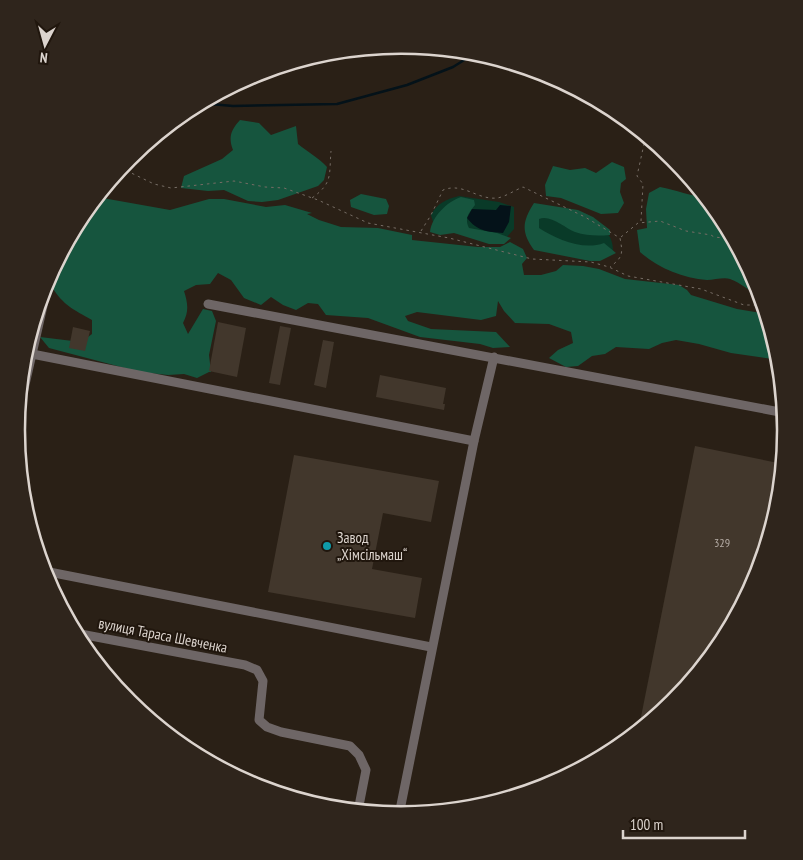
<svg xmlns="http://www.w3.org/2000/svg" width="803" height="860" font-family="'PT Sans Narrow',sans-serif">
	<rect width="100%" height="100%" fill="#2a2016"/>
	<g fill="#093a28">
		<path d="M 459,196 L 499,202 L 514,207 L 514,229 L 507,237 L 441,227 L 433,222 L 431,215 C 437,203 447,199 459,196 Z"/>
		<path d="M 534,209 L 604,230 C 612,237 613,244 613,254 L 558,248 L 528,218 Z"/>
	</g>
	<g fill="#16553e">
		<path d="M 471,52 L 506,61 L 488,63 L 473,60 Z"/>
		<path d="M 240,120 L 259,123 L 271,135 L 296,126 L 298,144 C 308,152 319,158 327,167 L 324,180 L 318,186 L 278,200 L 262,202 L 248,201 L 224,190 L 208,191 L 181,188 L 184,176 L 222,159 L 233,150 C 228,137 231,130 240,120 Z"/>
		<path d="M 612,162 L 624,167 L 626,179 L 621,183 L 620,192 L 624,203 L 618,213 L 601,214 L 561,198 L 546,196 L 545,185 L 553,166 L 570,170 L 585,168 L 596,173 Z"/>
		<path d="M 660,187 C 676,190 691,196 707,198 L 722,216 L 758,283 L 761,294 C 748,292 742,283 730,279 C 724,277 714,280 707,280 C 682,278 658,268 640,252 L 637,230 L 647,228 L 646,209 L 649,193 Z"/>
		<path d="M 361,194 L 386,199 L 389,206 L 387,214 L 374,215 L 351,207 L 350,200 Z"/>
		<path d="M 97,197 L 170,210 L 209,199 L 224,199 L 266,207 L 285,205 L 312,213 L 307,214 L 319,220 L 341,227 L 378,228 L 412,235 L 412,240 L 478,247 L 500,247 L 510,242 L 523,249 L 527,258 L 522,264 L 524,275 L 541,275 L 556,271 L 563,265 L 583,266 L 599,269 L 625,279 L 679,285 L 687,290 L 691,295 L 737,309 L 767,314 L 780,360 L 731,353 L 699,344 L 676,340 L 662,343 L 649,349 L 616,347 L 605,354 L 592,356 L 578,366 L 566,367 L 549,358 L 558,350 L 573,343 L 571,332 L 549,324 L 515,323 L 504,311 L 498,301 L 496,316 L 481,320 L 417,312 L 405,316 L 408,321 L 431,329 L 496,332 L 510,347 L 493,348 L 480,344 L 420,337 L 368,318 L 326,315 L 318,304 L 308,303 L 296,310 L 283,305 L 271,297 L 261,305 L 244,298 L 231,280 L 218,273 L 210,284 L 196,285 L 184,291 C 188,304 189,311 183,323 L 188,334 L 203,309 L 212,311 L 216,321 L 209,355 L 211,372 L 209,372 L 197,378 L 184,374 L 168,375 L 140,372 L 49,348 L 40,337 L 81,342 L 92,334 L 92,320 C 73,309 64,306 52,287 L 45,286 L 81,216 Z"/>
		<path d="M 461,197 L 474,200 L 475,205 C 469,213 464,218 469,228 L 497,233 L 511,238 L 504,244 L 489,244 L 454,233 L 440,235 L 430,232 C 432,216 447,202 461,197 Z"/>
		<path d="M 534,203 L 578,210 L 593,217 L 610,230 L 610,235 C 598,236 587,236 575,232 C 565,228 550,214 539,219 L 539,228 C 556,239 583,251 604,243 L 616,253 L 600,261 L 590,261 L 534,250 C 521,232 522,222 534,203 Z"/>
	</g>
	<path fill="#041219" d="M 500,205 L 511,206 L 509,222 L 503,233 C 488,232 477,231 467,218 L 472,209 L 496,210 Z"/>
	<g fill="none" stroke-linecap="round" stroke-linejoin="round">
		<path stroke="#041219" stroke-width="2.5" d="M 199,103 L 233,106 L 337,104 L 407,85 L 453,67 L 477,52"/>
	</g>
	<g fill="#42372c">
		<path d="M 218,322 L 246,328 L 237,377 L 209,371 Z"/>
		<path d="M 280,326 L 291,328 L 280,385 L 269,383 Z"/>
		<path d="M 73,327 L 90,331 L 85,351 L 69,348 Z"/>
		<path d="M 323,340 L 334,342 L 326,388 L 314,385 Z"/>
		<path d="M 380,375 L 446,388 L 443,404 L 445,404 L 444,410 L 376,397 Z"/>
		<path d="M 695,446 L 783,464 L 779,505 L 757,578 L 722,644 L 674,703 L 638,732 Z"/>
		<path d="M 294,455 L 439,481 L 431,522 L 383,513 L 372,569 L 422,578 L 415,618 L 268,592 Z"/>
	</g>
	<g fill="none" stroke-linecap="round" stroke-linejoin="round">
		<g stroke="#766d65" stroke-width="1" stroke-dasharray="2.5 4" stroke-linecap="butt">
			<path d="M 120,169 L 123,169 L 154,184 L 171,188 L 234,181 L 265,187 L 284,188 L 318,200 L 368,223 L 449,238 L 532,259 L 591,262 L 609,267 L 628,276 L 701,289 L 744,305 L 764,305"/>
			<path d="M 123,169 L 140,149"/>
			<path d="M 312,198 C 333,183 329,175 331,151"/>
			<path d="M 641,221 L 643,184 L 637,176 L 646,135"/>
			<path d="M 421,231 L 431,215 L 443,190 C 463,182 477,200 497,198 C 505,197 515,190 523,187 L 585,217 L 620,238 C 623,254 623,257 610,267"/>
			<path d="M 621,237 L 638,223 L 660,221 L 686,231 L 711,235 L 714,237 L 734,239"/>
		</g>
		<g stroke="#6e6666" stroke-width="9">
			<path d="M 208,304 L 785,413"/>
			<path d="M 32,354 L 474,441"/>
			<path d="M 18,415 L 43,306 L 39,304"/>
			<path d="M 44,571 L 431,647"/>
			<path d="M 75,633 L 245,665 L 257,670 L 263,681 L 259,720 L 267,727 L 281,732 L 350,746 L 359,755 L 366,770 L 358,811"/>
			<path d="M 399,815 L 474,441 L 494,357"/>
		</g>
	</g>
	<circle fill="#0f9aa8" stroke="#20160d" stroke-width="2" cx="327" cy="546" r="5"/>
	<g text-anchor="middle" dominant-baseline="central" stroke-width="4" stroke-linejoin="round" paint-order="stroke">
		<g font-size="12" fill="#b6ada6">
			<text x="722" y="542">329</text>
		</g>
		<g font-size="15" fill="#dcd4ce" stroke="#20160d" text-anchor="start">
			<text x="337" y="537">Завод<tspan x="337" dy="17">„Хімсільмаш“</tspan></text>
		</g>
		<g font-size="15" fill="#dcd4ce" stroke="#20160d">
			<text transform="translate(163 635) rotate(11)">вулиця Тараса Шевченка</text>
		</g>
	</g>
	<path d="M0 0H803V860H0ZM25 430a376 376 0 1 1 752 0a376 376 0 1 1-752 0Z" fill="#2f251c" fill-rule="evenodd"/>
	<path fill="none" stroke="#dcd4ce" stroke-width="2.5" d="M25 430a376 376 0 1 1 752 0a376 376 0 1 1-752 0Z"/>
	<g transform="translate(45 45) rotate(186)" stroke="#20160d" stroke-width="4" paint-order="stroke">
	<path d="M0-4L9 19L0 12L-9 19Z" fill="#dcd4ce"/>
	<text y="-8" font-size="14" font-weight="bold" text-anchor="middle" fill="#dcd4ce">N</text>
	</g>
	<path d="M623 830v8h122v-8" fill="none" stroke="#dcd4ce" stroke-width="2.5"/>
	<text x="630" y="830" font-size="15" fill="#dcd4ce" stroke="#20160d" stroke-width="4" paint-order="stroke">100 m</text>
</svg>
